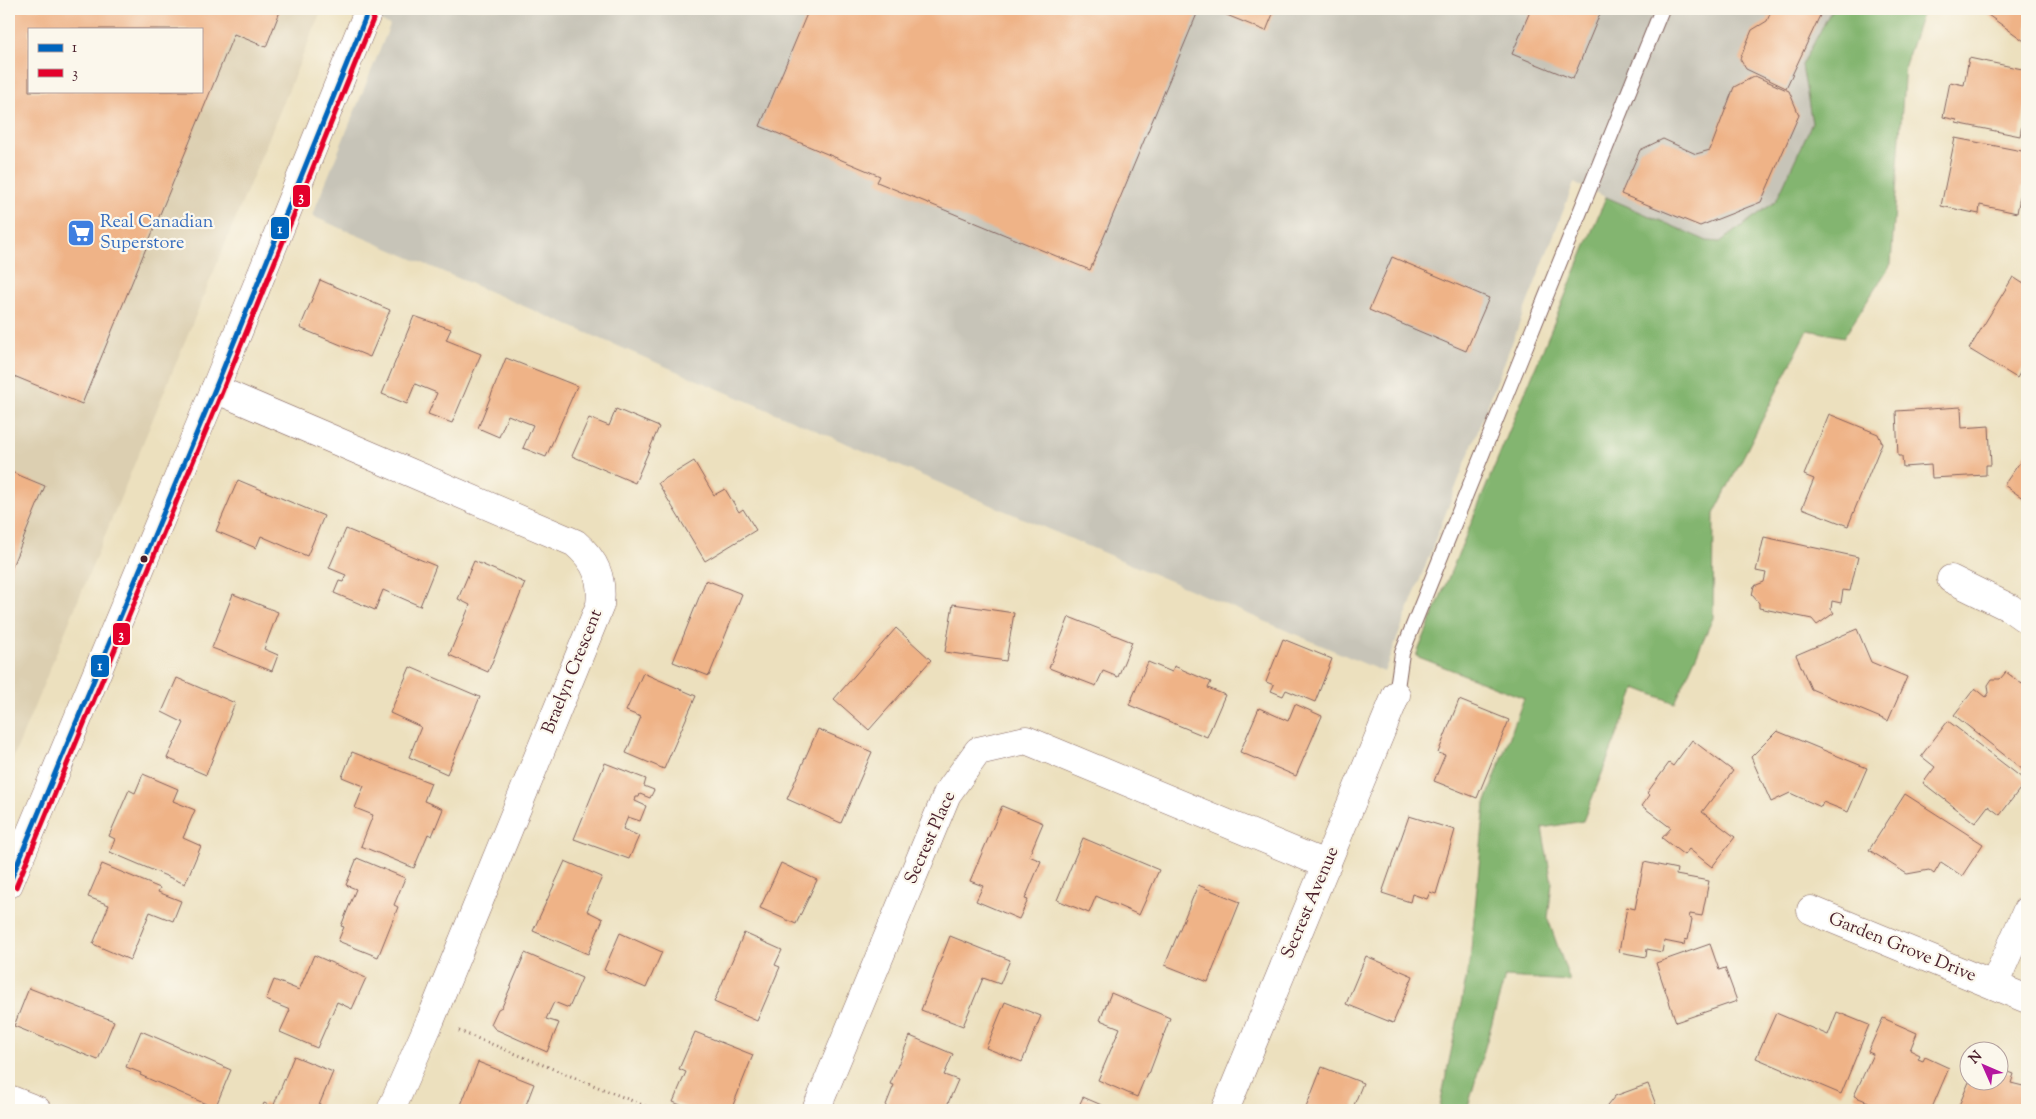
<svg xmlns="http://www.w3.org/2000/svg" width="2036" height="1119" font-family="'Sorts Mill Goudy',serif">
	<rect width="100%" height="100%" fill="#fbf7ec"/>
	<filter id="ink" filterUnits="userSpaceOnUse"><feTurbulence type="fractalNoise" baseFrequency=".02" numOctaves="2"/><feDisplacementMap in="SourceGraphic" scale="10" xChannelSelector="R" yChannelSelector="G"/><feConvolveMatrix kernelMatrix="1 2 1 2 8 2 1 2 1" color-interpolation-filters="sRGB"/></filter>
	<filter id="wash" filterUnits="userSpaceOnUse"><feTurbulence type="fractalNoise" baseFrequency=".0096" numOctaves="4" result="noise"/><feDisplacementMap in="SourceGraphic" scale="20" xChannelSelector="R" yChannelSelector="G"/><feGaussianBlur stdDeviation="1.12" result="paint"/><feColorMatrix in="noise" values="0 0 0 0 0 0 0 0 0 0 0 0 0 0 0 0 0 1.4 0 .05"/><feComposite in="paint" operator="in"/></filter>
	<g filter="url(#wash)">
		<rect width="100%" height="100%" fill="#ece0be"/>
		<path fill="#dccfb1" fill-rule="evenodd" d="M 9,9 L 322,9 L 9,768 ZM 29,29 L 201,29 L 201,91 L 29,91 Z"/>
		<path fill="#c7c4b8" d="M 349,9 L 1832,9 L 1802,65 L 1812,123 L 1776,201 L 1721,242 L 1707,241 L 1574,183 L 1384,672 L 312,216 L 390,25 Z"/>
		<path fill="#83b56f" stroke="#666a4d" d="M 1832,9 L 1924,9 L 1905,65 L 1891,264 L 1844,337 L 1808,330 L 1714,514 L 1713,618 L 1675,703 L 1636,688 L 1583,821 L 1542,828 L 1552,883 L 1548,919 L 1570,981 L 1505,977 L 1467,1110 L 1439,1110 L 1470,960 L 1485,804 L 1524,698 L 1416,656 L 1606,197 L 1707,241 L 1720,242 L 1776,201 L 1812,123 L 1802,65 Z"/>
		<g id="blocks">
			<g fill="#efb387" fill-rule="evenodd">
				<path d="M 9,9 L 281,9 L 266,47 L 234,34 L 82,404 L 9,374 ZM 29,29 L 201,29 L 201,91 L 29,91 Z"/>
				<path d="M 809,9 L 1199,9 L 1090,270 L 877,182 L 880,176 L 760,126 Z"/>
				<path d="M 1212,9 L 1275,9 L 1266,31 Z"/>
				<path d="M 1531,9 L 1602,9 L 1573,79 L 1512,54 Z"/>
				<path d="M 1772,9 L 1823,9 L 1786,88 L 1746,69 L 1740,59 L 1752,30 L 1767,21 Z"/>
				<path d="M 1987,9 L 2027,9 L 2027,43 L 1988,15 Z"/>
				<path d="M 1969,58 L 2027,70 L 2027,109 L 2025,108 L 2020,136 L 1956,123 L 1957,120 L 1943,117 L 1950,82 L 1964,85 Z"/>
				<path d="M 1755,76 L 1789,91 L 1799,115 L 1761,202 L 1700,226 L 1621,194 L 1640,150 L 1663,139 L 1696,154 L 1710,150 L 1734,87 Z"/>
				<path d="M 1955,138 L 2027,152 L 2027,187 L 2022,186 L 2017,213 L 1980,205 L 1979,214 L 1941,206 Z"/>
				<path d="M 1392,257 L 1489,298 L 1466,351 L 1369,310 Z"/>
				<path d="M 2013,277 L 2027,286 L 2027,361 L 2017,378 L 1969,349 Z"/>
				<path d="M 320,280 L 390,310 L 370,357 L 300,328 Z"/>
				<path d="M 414,316 L 451,329 L 446,340 L 481,354 L 452,423 L 428,414 L 437,393 L 415,384 L 407,404 L 382,394 Z"/>
				<path d="M 506,358 L 577,386 L 546,457 L 523,448 L 533,425 L 508,415 L 499,437 L 478,428 Z"/>
				<path d="M 1961,407 L 1962,428 L 1989,426 L 1991,465 L 1986,465 L 1986,475 L 1932,478 L 1931,465 L 1903,467 L 1902,456 L 1898,456 L 1896,411 Z"/>
				<path d="M 616,409 L 659,427 L 635,483 L 572,456 L 589,418 L 609,426 Z"/>
				<path d="M 1829,414 L 1878,434 L 1882,443 L 1848,526 L 1802,508 L 1814,479 L 1804,475 Z"/>
				<path d="M 2027,452 L 2027,501 L 2004,485 Z"/>
				<path d="M 694,461 L 714,495 L 725,489 L 739,512 L 743,509 L 756,530 L 705,561 L 658,483 Z"/>
				<path d="M 9,471 L 45,486 L 9,574 Z"/>
				<path d="M 238,480 L 324,516 L 307,556 L 261,536 L 256,548 L 216,531 Z"/>
				<path d="M 346,529 L 436,566 L 420,606 L 383,590 L 375,610 L 334,593 L 339,581 L 343,582 L 346,575 L 329,568 Z"/>
				<path d="M 1764,537 L 1858,557 L 1850,591 L 1843,590 L 1841,603 L 1832,601 L 1831,609 L 1834,613 L 1817,625 L 1812,619 L 1759,608 L 1759,603 L 1752,595 L 1754,586 L 1764,582 L 1766,573 L 1756,571 Z"/>
				<path d="M 474,561 L 525,583 L 488,672 L 449,655 L 470,605 L 458,599 Z"/>
				<path d="M 706,580 L 742,594 L 709,676 L 673,662 Z"/>
				<path d="M 233,594 L 278,612 L 264,649 L 278,655 L 272,671 L 212,648 Z"/>
				<path d="M 953,604 L 1014,613 L 1006,661 L 945,652 Z"/>
				<path d="M 1069,617 L 1132,642 L 1118,677 L 1103,671 L 1096,686 L 1049,668 Z"/>
				<path d="M 896,628 L 931,660 L 869,730 L 834,699 Z"/>
				<path d="M 1857,629 L 1871,662 L 1907,677 L 1888,721 L 1811,689 L 1796,655 Z"/>
				<path d="M 1283,639 L 1332,659 L 1315,702 L 1286,690 L 1283,696 L 1271,691 L 1274,685 L 1266,682 Z"/>
				<path d="M 1148,662 L 1172,672 L 1174,666 L 1211,682 L 1208,688 L 1225,695 L 1207,737 L 1129,705 Z"/>
				<path d="M 410,667 L 480,697 L 447,774 L 409,757 L 421,727 L 390,713 Z"/>
				<path d="M 2006,672 L 2022,684 L 2024,682 L 2027,684 L 2027,773 L 1954,715 L 1975,688 L 1986,697 L 1989,693 L 1988,685 L 1992,679 L 2000,679 Z"/>
				<path d="M 643,673 L 696,696 L 664,769 L 626,753 L 641,717 L 626,711 Z"/>
				<path d="M 177,678 L 235,703 L 206,775 L 167,758 L 184,723 L 162,712 Z"/>
				<path d="M 1459,700 L 1509,720 L 1477,798 L 1434,781 L 1445,755 L 1438,753 Z"/>
				<path d="M 1295,704 L 1322,716 L 1296,776 L 1240,752 L 1259,708 L 1288,721 Z"/>
				<path d="M 1948,721 L 2026,781 L 2000,815 L 1988,806 L 1975,823 L 1923,783 L 1935,767 L 1921,756 Z"/>
				<path d="M 818,729 L 872,752 L 841,823 L 787,799 Z"/>
				<path d="M 1777,731 L 1867,768 L 1848,812 L 1823,802 L 1821,807 L 1790,793 L 1771,802 L 1751,757 Z"/>
				<path d="M 1692,740 L 1733,771 L 1702,812 L 1735,837 L 1712,867 L 1689,849 L 1684,855 L 1662,838 L 1671,828 L 1642,806 L 1650,795 L 1647,793 L 1669,763 L 1673,766 Z"/>
				<path d="M 352,752 L 431,783 L 424,801 L 443,809 L 432,836 L 428,834 L 414,868 L 361,846 L 373,815 L 355,808 L 364,786 L 342,777 Z"/>
				<path d="M 605,763 L 646,779 L 644,786 L 654,790 L 650,798 L 640,794 L 639,797 L 636,797 L 635,801 L 646,806 L 640,821 L 628,817 L 623,829 L 639,836 L 629,859 L 574,839 Z"/>
				<path d="M 143,774 L 178,789 L 173,801 L 195,810 L 183,838 L 201,846 L 185,884 L 110,852 L 115,839 L 109,836 L 129,790 L 135,793 Z"/>
				<path d="M 1905,794 L 1983,844 L 1962,876 L 1941,862 L 1934,874 L 1929,870 L 1907,874 L 1869,850 Z"/>
				<path d="M 1002,806 L 1043,823 L 1029,856 L 1041,861 L 1025,899 L 1028,900 L 1019,919 L 976,901 L 983,886 L 970,881 Z"/>
				<path d="M 1409,816 L 1455,830 L 1436,894 L 1430,892 L 1427,899 L 1412,894 L 1410,902 L 1382,893 Z"/>
				<path d="M 1083,838 L 1159,870 L 1139,915 L 1096,896 L 1089,913 L 1057,900 Z"/>
				<path d="M 357,858 L 405,878 L 394,905 L 398,907 L 378,957 L 338,941 L 344,927 L 341,926 L 356,889 L 346,885 Z"/>
				<path d="M 565,861 L 602,877 L 587,911 L 603,919 L 588,954 L 533,931 Z"/>
				<path d="M 1644,862 L 1677,869 L 1676,875 L 1709,881 L 1702,916 L 1690,914 L 1689,918 L 1692,919 L 1688,940 L 1685,939 L 1684,945 L 1664,941 L 1662,952 L 1647,949 L 1646,957 L 1619,952 L 1627,907 L 1635,909 Z"/>
				<path d="M 781,863 L 817,880 L 796,924 L 760,908 Z"/>
				<path d="M 102,864 L 160,888 L 158,892 L 181,901 L 173,921 L 150,912 L 130,960 L 93,944 L 109,905 L 88,897 Z"/>
				<path d="M 1198,885 L 1240,902 L 1208,982 L 1165,965 Z"/>
				<path d="M 620,933 L 662,952 L 646,988 L 604,970 Z"/>
				<path d="M 744,933 L 782,950 L 775,965 L 780,967 L 757,1021 L 714,1002 Z"/>
				<path d="M 950,936 L 1010,960 L 1000,984 L 983,978 L 963,1026 L 921,1010 Z"/>
				<path d="M 1710,944 L 1719,970 L 1725,968 L 1737,1001 L 1676,1022 L 1656,963 Z"/>
				<path d="M 525,953 L 582,978 L 569,1008 L 554,1002 L 546,1019 L 559,1023 L 547,1052 L 495,1029 L 491,1024 L 498,1009 L 502,1007 Z"/>
				<path d="M 314,955 L 366,978 L 352,1009 L 337,1002 L 317,1048 L 280,1032 L 290,1010 L 266,1000 L 274,980 L 299,990 Z"/>
				<path d="M 1366,956 L 1413,976 L 1393,1023 L 1346,1004 Z"/>
				<path d="M 29,988 L 114,1021 L 98,1060 L 14,1026 Z"/>
				<path d="M 1111,993 L 1170,1018 L 1149,1074 L 1147,1073 L 1137,1097 L 1098,1080 L 1120,1028 L 1100,1020 Z"/>
				<path d="M 1005,1002 L 1041,1016 L 1022,1062 L 986,1048 Z"/>
				<path d="M 1837,1012 L 1869,1025 L 1841,1094 L 1756,1058 L 1776,1013 L 1828,1035 Z"/>
				<path d="M 1883,1018 L 1917,1033 L 1910,1050 L 1920,1055 L 1918,1059 L 1923,1061 L 1925,1057 L 1949,1068 L 1931,1110 L 1887,1110 L 1854,1096 L 1873,1054 L 1868,1052 Z"/>
				<path d="M 141,1031 L 231,1070 L 215,1108 L 140,1075 L 141,1073 L 126,1067 Z"/>
				<path d="M 695,1032 L 753,1055 L 731,1110 L 693,1110 L 673,1102 L 686,1072 L 679,1069 Z"/>
				<path d="M 910,1036 L 953,1054 L 944,1075 L 958,1080 L 945,1110 L 884,1110 L 894,1085 L 890,1084 Z"/>
				<path d="M 294,1056 L 333,1072 L 317,1110 L 261,1110 L 264,1103 L 273,1107 Z"/>
				<path d="M 478,1062 L 534,1084 L 524,1110 L 459,1110 Z"/>
				<path d="M 1322,1067 L 1363,1083 L 1352,1110 L 1305,1110 Z"/>
				<path d="M 1998,1068 L 2014,1074 L 2011,1083 L 2027,1087 L 2027,1110 L 1957,1110 L 1969,1082 L 1998,1082 Z"/>
				<path d="M 1648,1084 L 1658,1110 L 1604,1110 L 1615,1096 Z"/>
				<path d="M 1083,1097 L 1113,1110 L 1077,1110 Z"/>
			</g>
		</g>
	</g>
	<g filter="url(#ink)">
		<use href="#blocks" fill-opacity="0" stroke="#83635e" stroke-width="1"/>
		<g fill="none" stroke-linecap="round" stroke-linejoin="round">
			<g stroke="#83635e" stroke-width="16">
				<path id="service" d="M 1396,695 L 1402,653 L 1662,9"/>
			</g>
			<g stroke="#83635e" stroke-width="29">
				<g id="minor">
					<path d="M 215,389 L 575,543 C 596,561 603,578 600,605 L 431,1019 L 391,1110"/>
					<path d="M 1951,579 L 2010,608 L 2027,620"/>
					<path d="M 1811,910 L 2027,999"/>
					<path d="M 1994,985 L 2027,910"/>
					<path d="M 9,1099 L 37,1110"/>
					<path d="M 816,1110 L 947,794 L 978,751 L 1026,740 L 1327,865"/>
					<path d="M 1225,1110 L 1396,695"/>
				</g>
			</g>
			<g stroke="#83635e" stroke-width="29">
				<path id="tertiary" d="M 9,884 L 215,389 L 369,9"/>
			</g>
			<path stroke="#83635e" stroke-width="3" stroke-dasharray="1 4" stroke-linecap="butt" d="M 459,1031 L 655,1110"/>
			<use href="#service" stroke="#fff" stroke-width="14"/>
			<use href="#minor" stroke="#fff" stroke-width="28"/>
			<use href="#tertiary" stroke="#fff" stroke-width="28"/>
			<g stroke="#fbf7ec" stroke-width="9">
				<path id="bus-1" d="M 9,884 L 215,389 L 369,9"/>
			</g>
			<g stroke="#fbf7ec" stroke-width="9">
				<path id="bus-2" d="M 16,887 L 222,392 L 376,12"/>
			</g>
			<use href="#bus-1" stroke="#0065bd" stroke-width="5"/>
			<use href="#bus-2" stroke="#e4002b" stroke-width="5"/>
		</g>
	</g>
	<defs>
		<g id="supermarket-square" transform="scale(1.4375)"><rect x="-9" y="-9" width="18" height="18" rx="4" fill="#3f7fe0" stroke="#fbf7ec"/><path d="M-6-5.5h2.5l.6 2H6L4.5 2H-2.5L-4.4-4H-6ZM-1.5 3.2a1.3 1.3 0 1 0 .1 0ZM3 3.2a1.3 1.3 0 1 0 .1 0Z" fill="#fff"/></g>
	</defs>
	<g fill-rule="evenodd">
		<use href="#supermarket-square" x="81" y="233"/>
	</g>
	<circle fill="#4a1f2b" stroke="#fbf7ec" stroke-width="2" cx="144" cy="559" r="4.5"/>
	<g text-anchor="middle" dominant-baseline="central" stroke-width="4.5" stroke-linejoin="round" paint-order="stroke">
		<g font-size="18" fill="#366cbe" stroke="#fbf7ec" text-anchor="start">
			<text x="100" y="223">Real Canadian<tspan x="100" dy="21">Superstore</tspan></text>
		</g>
		<g font-size="18" fill="#4a1f2b" stroke="#fbf7ec">
			<text transform="translate(573 672) rotate(-68)">Braelyn Crescent</text>
			<text transform="translate(931 838) rotate(-66)">Secrest Place</text>
			<text transform="translate(1311 903) rotate(-67)">Secrest Avenue</text>
			<text transform="translate(1902 948) rotate(22)">Garden Grove Drive</text>
		</g>
	</g>
	<g stroke="#fbf7ec" stroke-width="2">
		<rect x="292" y="184" width="19" height="24" rx="5" fill="#e4002b"/>
		<rect x="270" y="216" width="20" height="24" rx="5" fill="#0065bd"/>
		<rect x="112" y="622" width="19" height="24" rx="5" fill="#e4002b"/>
		<rect x="90" y="654" width="20" height="24" rx="5" fill="#0065bd"/>
	</g>
	<g font-size="14" text-anchor="middle" font-weight="bold" fill="#fff">
		<text x="301" y="201">3</text>
		<text x="280" y="233">1</text>
		<text x="121" y="639">3</text>
		<text x="100" y="670">1</text>
	</g>
	<rect width="2036" height="1119" fill="none" stroke="#fbf7ec" stroke-width="30"/>
	<rect x="28" y="28" width="175" height="65" fill="#fbf7ec" stroke="#b4a19f"/>
	<rect x="38" y="44" width="25" height="8" fill="#0065bd" stroke="#b4a19f"/>
	<text x="72" y="52" font-size="15" fill="#4a1f2b">1</text>
	<rect x="38" y="69" width="25" height="8" fill="#e4002b" stroke="#b4a19f"/>
	<text x="72" y="78" font-size="15" fill="#4a1f2b">3</text>
	<g transform="translate(1984 1066) rotate(315)"><circle r="24" fill="#fbf7ec" stroke="#b4a19f"/>
	<path d="M0-4L9 19L0 12L-9 19Z" fill="#b5179e"/>
	<text y="-8" font-size="14" font-weight="bold" text-anchor="middle" fill="#4a1f2b">N</text>
	</g>
</svg>
